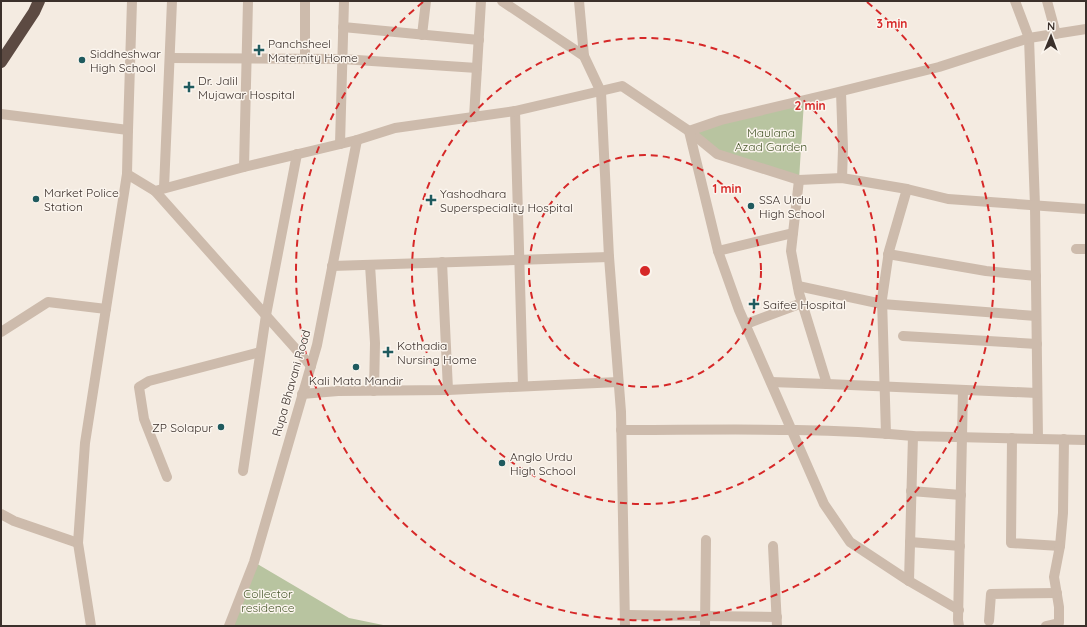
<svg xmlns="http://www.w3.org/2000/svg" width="1087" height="627" font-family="Quicksand,sans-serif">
	<rect width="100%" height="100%" fill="#f4ebe1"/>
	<g fill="#b8c4a0">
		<path d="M 804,101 L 799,180 L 717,154 L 689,131 Z"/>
		<path d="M 254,562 L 349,618 L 388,626 L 230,626 Z"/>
	</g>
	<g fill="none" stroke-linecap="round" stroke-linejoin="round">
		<g stroke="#cdbbac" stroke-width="10">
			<path d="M 305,1 L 305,59"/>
			<path d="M 502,1 L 584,56 L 601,92 L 609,257 L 621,412 L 625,626"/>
			<path d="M 579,1 L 584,56"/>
			<path d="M 1015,1 L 1029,38 L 1035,206 L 1038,439"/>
			<path d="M 1047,1 L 1056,34"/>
			<path d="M 343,27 L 479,40"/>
			<path d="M 422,35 L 426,1"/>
			<path d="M 170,58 L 342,59 L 477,68"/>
			<path d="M 841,92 L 843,149 L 842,178"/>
			<path d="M 515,111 L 523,386"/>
			<path d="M 1,114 L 128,130 L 127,174 L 155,191 L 244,167 L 357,140 L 395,128 L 515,111 L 622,86 L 689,131 L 717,154 L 799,180 L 842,178 L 907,189 L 948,199 L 1086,209"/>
			<path d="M 474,117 L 481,1"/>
			<path d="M 128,130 L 132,1"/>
			<path d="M 340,144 L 344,1"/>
			<path d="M 244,167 L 248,1"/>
			<path d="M 164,188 L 172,1"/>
			<path d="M 155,191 L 311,366"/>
			<path d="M 1076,249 L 1086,249"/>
			<path d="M 718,251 L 793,233"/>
			<path d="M 888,254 L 986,271 L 1036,276"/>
			<path d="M 442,262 L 448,390"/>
			<path d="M 370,265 L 375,343 L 374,391"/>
			<path d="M 332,266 L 609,257"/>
			<path d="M 798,286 L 882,304 L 1036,316"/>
			<path d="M 746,324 L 802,303"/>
			<path d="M 1,332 L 48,302 L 106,309"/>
			<path d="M 903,336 L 1037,344"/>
			<path d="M 771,382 L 827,384 L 799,293 L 791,251 L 799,180"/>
			<path d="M 827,384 L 1037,393"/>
			<path d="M 302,394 L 338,391 L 448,390 L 618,382"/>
			<path d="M 621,430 C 718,430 816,427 913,436 L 1086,440"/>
			<path d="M 886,434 L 882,299 L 889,251 L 907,189"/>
			<path d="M 1012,438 L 1011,543 L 1060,546 L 1063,513 L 1064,439"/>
			<path d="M 243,471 L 266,315 L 297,154"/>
			<path d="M 167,477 L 144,419 L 139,387 L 149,381 L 260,352"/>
			<path d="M 911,491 L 961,495"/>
			<path d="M 1,514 L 14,521 L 78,543"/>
			<path d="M 910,542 L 960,546"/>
			<path d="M 773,546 L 777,626"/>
			<path d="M 909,581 L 913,436"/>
			<path d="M 959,610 L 909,581 L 850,542 L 824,504 L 739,310 L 718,251 L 689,131 L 721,120 L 830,94 L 939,67 L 1029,38 L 1086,29"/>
			<path d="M 625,615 L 777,617"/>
			<path d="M 989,621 L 991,594 L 1057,593"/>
			<path d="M 91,626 L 78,543 L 85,443 L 127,174"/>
			<path d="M 229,626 L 254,562 L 317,345 L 357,140"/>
			<path d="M 705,626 L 706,540"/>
			<path d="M 959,626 L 958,620 L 963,390"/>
			<path d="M 1046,626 L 1059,623 L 1059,607 L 1054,577 L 1060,546"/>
		</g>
		<path stroke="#5c4a42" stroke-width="12" d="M 1,62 L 34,12 L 39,1"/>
	</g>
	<g fill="none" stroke="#d62828" stroke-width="2" stroke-dasharray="7 5">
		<circle cx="645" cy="271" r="116"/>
		<circle cx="645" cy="271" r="233"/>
		<path d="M867 2A349 349 0 1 1 423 2"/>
	</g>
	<g fill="#1f5a5e" stroke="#fbf5ee" stroke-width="1.5">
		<path d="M257 44h4v4h4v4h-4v4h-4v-4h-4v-4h4z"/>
		<circle cx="82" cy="60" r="4"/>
		<path d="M187 81h4v4h4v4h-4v4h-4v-4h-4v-4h4z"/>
		<circle cx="36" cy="199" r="4"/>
		<path d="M429 194h4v4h4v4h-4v4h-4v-4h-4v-4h4z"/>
		<circle cx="751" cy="206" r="4"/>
		<path d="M752 298h4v4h4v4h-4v4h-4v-4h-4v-4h4z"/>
		<path d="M386 346h4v4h4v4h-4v4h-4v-4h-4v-4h4z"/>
		<circle cx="356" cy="367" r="4"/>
		<circle cx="221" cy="427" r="4"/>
		<circle cx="502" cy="463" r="4"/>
	</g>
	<g text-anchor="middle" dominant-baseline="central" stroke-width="3" stroke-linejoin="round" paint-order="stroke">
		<g font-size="12" fill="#3b302b" stroke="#fbf5ee" text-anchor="start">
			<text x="268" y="43">Panchsheel<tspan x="268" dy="14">Maternity Home</tspan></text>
			<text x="90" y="53">Siddheshwar<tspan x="90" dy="14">High School</tspan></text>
			<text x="198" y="80">Dr. Jalil<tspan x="198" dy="14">Mujawar Hospital</tspan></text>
			<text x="44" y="192">Market Police<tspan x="44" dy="14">Station</tspan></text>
			<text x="440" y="193">Yashodhara<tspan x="440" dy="14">Superspeciality Hospital</tspan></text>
			<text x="759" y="199">SSA Urdu<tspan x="759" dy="14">High School</tspan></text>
			<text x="763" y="304">Saifee Hospital</text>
			<text x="397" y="345">Kothadia<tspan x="397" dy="14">Nursing Home</tspan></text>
			<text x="356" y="380" text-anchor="middle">Kali Mata Mandir</text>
			<text x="213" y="427" text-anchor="end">ZP Solapur</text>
			<text x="510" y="456">Anglo Urdu<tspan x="510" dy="14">High School</tspan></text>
		</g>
		<g font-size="12" fill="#4a5a2e" stroke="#fbf5ee">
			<text x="771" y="132">Maulana<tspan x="771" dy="14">Azad Garden</tspan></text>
			<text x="268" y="593">Collector<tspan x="268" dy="14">residence</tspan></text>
		</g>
		<g font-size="12" fill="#3b302b" stroke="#fbf5ee">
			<text transform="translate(291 383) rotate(-74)">Rupa Bhavani Road</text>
		</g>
	</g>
	<circle cx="645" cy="271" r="6" fill="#d62828" stroke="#fbf5ee" stroke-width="2"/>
	<g font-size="12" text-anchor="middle" font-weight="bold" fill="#d62828" stroke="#fbf5ee" stroke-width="3" stroke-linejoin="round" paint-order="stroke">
		<text x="892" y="28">3 min</text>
		<text x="810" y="110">2 min</text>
		<text x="727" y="193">1 min</text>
	</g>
	<rect width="1087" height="627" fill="none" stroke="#3b302b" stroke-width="4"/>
	<g transform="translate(1051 36) rotate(1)" stroke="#fbf5ee" stroke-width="3" paint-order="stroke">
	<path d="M0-3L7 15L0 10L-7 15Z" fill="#3b302b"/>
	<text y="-6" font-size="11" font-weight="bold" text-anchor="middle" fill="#3b302b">N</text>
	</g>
</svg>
